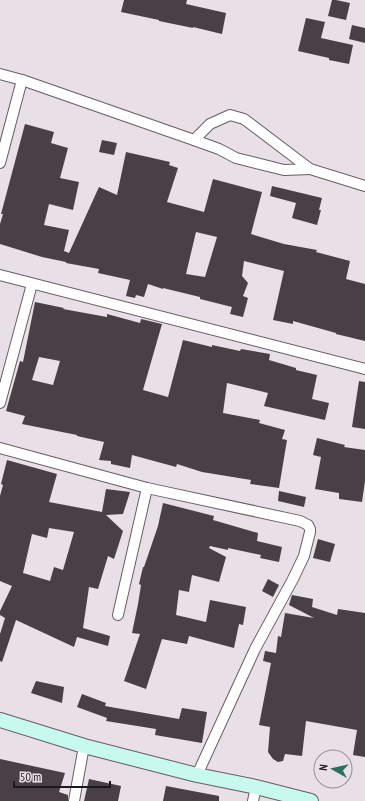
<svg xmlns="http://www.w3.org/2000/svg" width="365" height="801" font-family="'PT Sans Narrow',sans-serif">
	<rect width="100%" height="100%" fill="#e9dfe6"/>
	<g fill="#494046" fill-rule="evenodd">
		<path d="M 124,0 L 187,0 L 186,4 L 226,13 L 222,34 L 193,27 L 193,28 L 159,21 L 159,20 L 121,12 Z"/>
		<path d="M 332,0 L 336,0 L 350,3 L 346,20 L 328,16 Z"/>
		<path d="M 306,18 L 325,22 L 321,38 L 353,45 L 349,64 L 329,60 L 329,58 L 298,51 Z"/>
		<path d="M 352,25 L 365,28 L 365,43 L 349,39 Z"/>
		<path d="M 25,124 L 54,132 L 51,143 L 68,148 L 60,178 L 79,182 L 73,210 L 49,204 L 44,225 L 69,230 L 64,251 L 69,253 L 99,187 L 117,195 L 126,152 L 170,162 L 169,165 L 178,168 L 167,202 L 204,212 L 213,179 L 262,192 L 251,234 L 284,244 L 317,250 L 316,252 L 350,261 L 346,279 L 365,284 L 365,341 L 336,334 L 336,333 L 293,321 L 293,324 L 273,320 L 284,271 L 244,261 L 242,276 L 248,283 L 243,296 L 248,298 L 243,317 L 230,314 L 232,307 L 200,299 L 200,297 L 163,288 L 163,289 L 148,284 L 144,297 L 136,295 L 135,298 L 126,296 L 130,280 L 98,273 L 99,269 L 66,263 L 66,262 L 42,257 L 0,244 L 0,224 L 3,214 L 1,214 ZM 196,232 L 217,237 L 205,277 L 186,274 Z"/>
		<path d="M 102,140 L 117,143 L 114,155 L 99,152 Z"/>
		<path d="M 272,186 L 322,198 L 319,210 L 321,210 L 317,225 L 292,218 L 296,203 L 270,196 Z"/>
		<path d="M 35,302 L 64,308 L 63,309 L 107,317 L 107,314 L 140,323 L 141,319 L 162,324 L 143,390 L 168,397 L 183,340 L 212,347 L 212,345 L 240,351 L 241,349 L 270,354 L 269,360 L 296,368 L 296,370 L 317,375 L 312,399 L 329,403 L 325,420 L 264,406 L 268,393 L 227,383 L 223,413 L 260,420 L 259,423 L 285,430 L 282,439 L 287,440 L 279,488 L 250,484 L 251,480 L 202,472 L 177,464 L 176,467 L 132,455 L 130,468 L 111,464 L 111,461 L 99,460 L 104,442 L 77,436 L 77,435 L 22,424 L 25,416 L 6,411 L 20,361 L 23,362 ZM 39,357 L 60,361 L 53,385 L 32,380 Z"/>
		<path d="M 359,381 L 365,382 L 365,429 L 352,427 Z"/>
		<path d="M 317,438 L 345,445 L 344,447 L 365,450 L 365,481 L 362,502 L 339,499 L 339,493 L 315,489 L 321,457 L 313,455 Z"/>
		<path d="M 7,460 L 57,474 L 49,502 L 102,512 L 106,489 L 130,492 L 123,514 L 106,515 L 123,531 L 114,559 L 108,556 L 98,589 L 89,587 L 83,628 L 110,636 L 108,646 L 77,637 L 74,647 L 16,620 L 2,662 L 0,661 L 0,634 L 5,618 L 0,615 L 0,611 L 12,586 L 0,581 L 0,496 L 3,485 L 1,484 ZM 49,528 L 74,532 L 63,570 L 54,567 L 50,581 L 23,573 L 32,534 L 47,538 Z"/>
		<path d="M 279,491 L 306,497 L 304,507 L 278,501 Z"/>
		<path d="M 163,503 L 214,516 L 213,520 L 258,533 L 257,541 L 282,547 L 279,562 L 260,558 L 261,555 L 228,548 L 228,550 L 210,546 L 209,548 L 226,557 L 219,582 L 192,575 L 189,592 L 179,590 L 176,615 L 206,622 L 210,600 L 246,607 L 243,625 L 239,624 L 234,648 L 189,636 L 187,644 L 162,639 L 146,689 L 124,681 L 140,634 L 132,633 L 138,604 L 141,585 L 139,584 L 143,567 L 144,567 L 158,526 Z"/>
		<path d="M 318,539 L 335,544 L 330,562 L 313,558 Z"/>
		<path d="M 268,579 L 279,585 L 273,597 L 262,591 Z"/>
		<path d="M 292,595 L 313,599 L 312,607 L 337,615 L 338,609 L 365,613 L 365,757 L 353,755 L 357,730 L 306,721 L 302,756 L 285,754 L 283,761 L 278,762 L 273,759 L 268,752 L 270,727 L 259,725 L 271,663 L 263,661 L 265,651 L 276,653 L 278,636 L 281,637 L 285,613 L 314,618 L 289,605 Z"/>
		<path d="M 36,681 L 64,687 L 62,703 L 31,693 Z"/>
		<path d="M 82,694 L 106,703 L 105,706 L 179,719 L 182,708 L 207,712 L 202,743 L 155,735 L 156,729 L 106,721 L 107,718 L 77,707 Z"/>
		<path d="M 0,759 L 65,773 L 59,792 L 68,795 L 68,801 L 0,801 Z"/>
		<path d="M 89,779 L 121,786 L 118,801 L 84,801 Z"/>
		<path d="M 166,786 L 219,796 L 219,801 L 163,801 Z"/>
	</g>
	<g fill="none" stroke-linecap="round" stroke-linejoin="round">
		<g stroke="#665d63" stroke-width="12">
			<g id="minor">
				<path d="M 0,74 L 22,80 L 194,140 L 210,124 L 230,115 L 244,119 L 310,169 L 365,186"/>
				<path d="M 194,140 L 219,149 L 236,158 L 284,170 L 310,169"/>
				<path d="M 0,163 L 22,80"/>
				<path d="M 0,275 L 365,369"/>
				<path d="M 0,403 L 32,284"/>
				<path d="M 0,448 L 147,488 L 300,521 L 308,525 L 310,529 L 310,532 L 304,556 L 293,579 L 255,649 L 197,775"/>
				<path d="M 118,615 L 147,488"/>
				<path d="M 74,801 L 84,746"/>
				<path d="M 253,801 L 256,787"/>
			</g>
		</g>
		<g stroke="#665d63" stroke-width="16">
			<path id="secondary" d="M 0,720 L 84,746 L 197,775 L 256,787 L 311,801"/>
		</g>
		<use href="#minor" stroke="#fff" stroke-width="10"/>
		<use href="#secondary" stroke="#c7f9ee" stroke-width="14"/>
	</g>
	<g transform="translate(333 769) rotate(278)"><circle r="19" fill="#e9dfe6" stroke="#978f95"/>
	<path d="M0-3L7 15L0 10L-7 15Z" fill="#2c6e5f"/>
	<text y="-6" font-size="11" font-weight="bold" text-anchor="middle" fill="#1c181b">N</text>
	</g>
	<path d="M14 781v6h96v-6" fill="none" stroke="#1c181b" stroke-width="2"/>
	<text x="20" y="781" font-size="12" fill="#1c181b" stroke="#e9dfe6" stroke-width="3" paint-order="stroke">50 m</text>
</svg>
